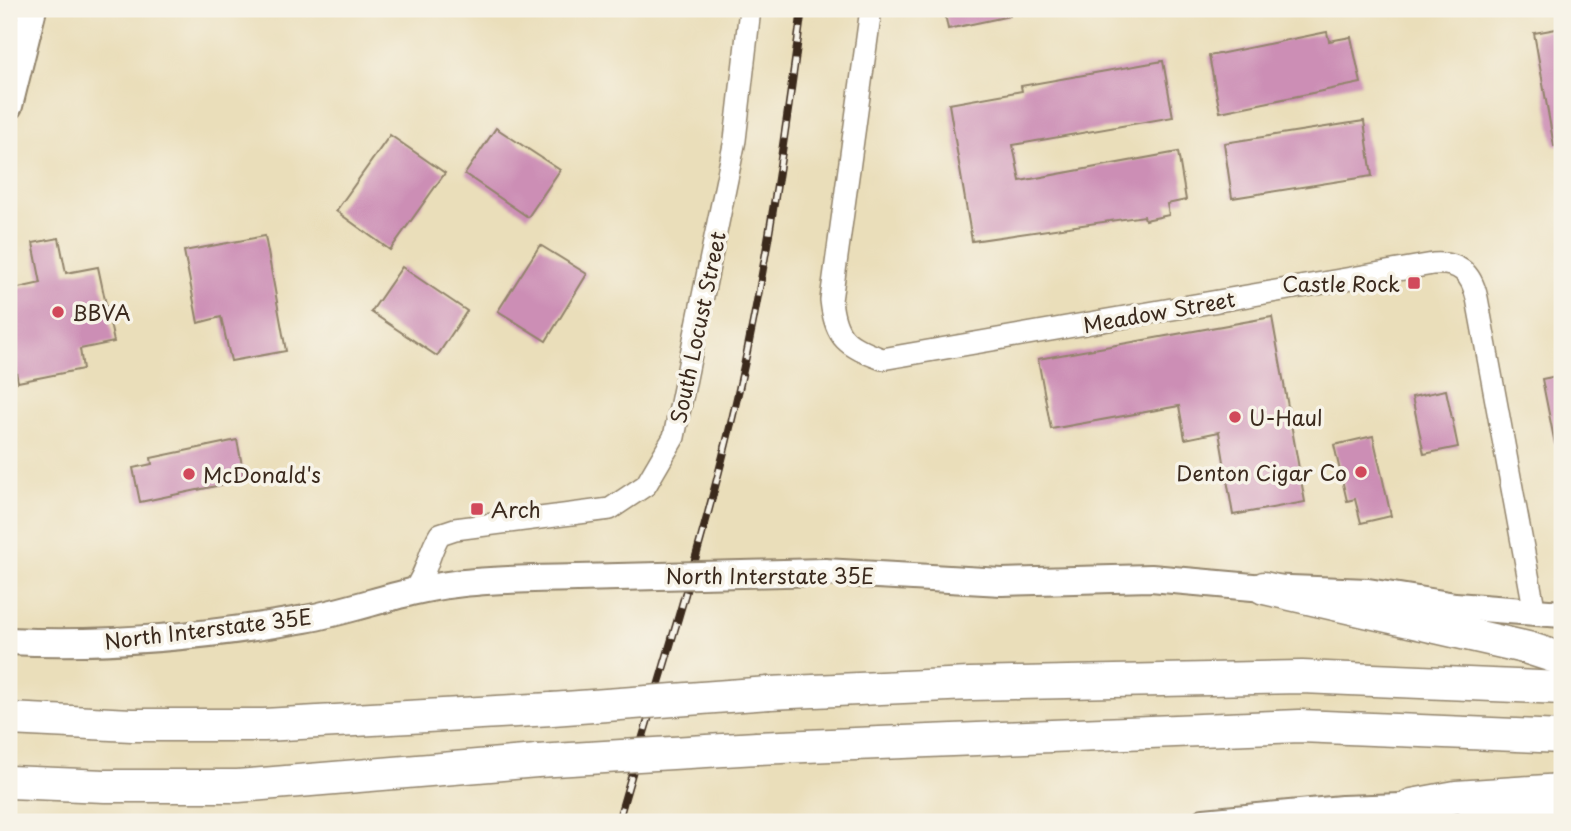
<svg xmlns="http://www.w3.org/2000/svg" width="1571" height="831" font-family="'Playpen Sans',sans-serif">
	<rect width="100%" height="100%" fill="#f7f3e8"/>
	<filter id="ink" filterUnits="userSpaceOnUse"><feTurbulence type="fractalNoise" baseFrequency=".0143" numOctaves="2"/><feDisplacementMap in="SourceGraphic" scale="14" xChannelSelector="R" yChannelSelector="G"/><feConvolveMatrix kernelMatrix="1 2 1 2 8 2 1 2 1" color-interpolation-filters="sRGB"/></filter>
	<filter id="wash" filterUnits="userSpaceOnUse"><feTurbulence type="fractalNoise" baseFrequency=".00686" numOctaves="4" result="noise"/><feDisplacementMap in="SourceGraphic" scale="28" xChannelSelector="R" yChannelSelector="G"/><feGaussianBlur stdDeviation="1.57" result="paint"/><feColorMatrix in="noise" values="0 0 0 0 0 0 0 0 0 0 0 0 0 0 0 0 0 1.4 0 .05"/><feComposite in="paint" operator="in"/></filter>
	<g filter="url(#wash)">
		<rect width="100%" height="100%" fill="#eadeba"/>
		<g id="blocks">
			<g fill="#cc8eb5">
				<path d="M 944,9 L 1010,9 L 1010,16 L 948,29 Z"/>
				<path d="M 1562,28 L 1562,146 L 1554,146 L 1534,33 Z"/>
				<path d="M 1327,32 L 1329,41 L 1351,37 L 1361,83 L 1220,112 L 1209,56 Z"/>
				<path d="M 1163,61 L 1173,117 L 1013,145 L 1020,181 L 1178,152 L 1186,200 L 1167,204 L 1169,215 L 1145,220 L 1144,216 L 972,241 L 949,104 L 1022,91 L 1021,86 Z"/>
				<path d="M 1364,121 L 1372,176 L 1232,198 L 1224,143 Z"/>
				<path d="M 496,128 L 560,170 L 528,217 L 465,174 Z"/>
				<path d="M 390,135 L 445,173 L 390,250 L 336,211 Z"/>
				<path d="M 265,236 L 286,351 L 231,361 L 221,317 L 198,323 L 184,251 Z"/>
				<path d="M 59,238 L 66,273 L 98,267 L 114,342 L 80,349 L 83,369 L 18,382 L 9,334 L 9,290 L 41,283 L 33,243 Z"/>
				<path d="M 540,245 L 587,274 L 546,341 L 498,311 Z"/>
				<path d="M 402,267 L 467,311 L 437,356 L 371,312 Z"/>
				<path d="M 1272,317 L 1305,502 L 1233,515 L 1219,432 L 1185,439 L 1179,406 L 1051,429 L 1038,359 Z"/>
				<path d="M 1562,375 L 1562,443 L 1555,444 L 1542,379 Z"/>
				<path d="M 1446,390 L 1458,447 L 1424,454 L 1412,397 Z"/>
				<path d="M 1373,436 L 1391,516 L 1361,523 L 1355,499 L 1347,501 L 1334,445 Z"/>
				<path d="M 237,440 L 245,480 L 140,502 L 133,468 L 152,464 L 151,458 Z"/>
			</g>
		</g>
	</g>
	<g filter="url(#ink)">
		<use href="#blocks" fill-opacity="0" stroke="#92846c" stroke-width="2"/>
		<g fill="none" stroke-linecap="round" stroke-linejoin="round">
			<g stroke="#92846c" stroke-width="24">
				<g id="minor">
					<path d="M 871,9 L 831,300 C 835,339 847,346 882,359 L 1433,264 C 1459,262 1471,272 1477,298 L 1535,613"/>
					<path d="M 413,591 C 429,570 427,555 440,534 L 455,529 L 610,509 L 646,485 L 674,437 L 735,140 L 750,9"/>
				</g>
			</g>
			<g stroke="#92846c" stroke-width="30">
				<g id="major">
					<path d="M 9,106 L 33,9"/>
					<path d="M 824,572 L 1002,582 L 1151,578 L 1264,588 L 1368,592 L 1455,606 L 1562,614"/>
					<path d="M 9,641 C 107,646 208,636 305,619 C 355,610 403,590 455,584 C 495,579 536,579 577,578"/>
					<path d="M 1471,808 L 1562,812"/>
					<path d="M 1204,822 L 1342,809 L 1432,806"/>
				</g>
			</g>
			<g stroke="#92846c" stroke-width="35">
				<g id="highway">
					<path d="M 1264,588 L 1528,648 L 1562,659"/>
					<path d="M 769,693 L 970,684 L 1302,677 L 1562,688"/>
					<path d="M 9,719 L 132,725 L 264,725 L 552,709"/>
					<path d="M 757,748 L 1300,726 L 1562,737"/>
					<path d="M 9,782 L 105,786 L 238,786 L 537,761"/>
					<path d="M 1412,805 L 1456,797 L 1562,790"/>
				</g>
			</g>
			<use href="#minor" stroke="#fff" stroke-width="21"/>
			<use href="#major" stroke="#fff" stroke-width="26"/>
			<use href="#highway" stroke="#fff" stroke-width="32"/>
			<g stroke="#3b2a1e" stroke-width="8">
				<path id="rail" d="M 618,822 C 659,678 706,536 739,389 C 767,264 785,136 802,9"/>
			</g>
			<use href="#rail" stroke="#f7f3e8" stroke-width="5" stroke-dasharray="16" stroke-linecap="butt"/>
			<g stroke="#92846c" stroke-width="30" stroke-linecap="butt">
				<path id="major-bridge" d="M 577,578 L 824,572"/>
			</g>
			<g stroke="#92846c" stroke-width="35" stroke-linecap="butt">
				<g id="highway-bridge">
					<path d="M 552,709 L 769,693"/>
					<path d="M 537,761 L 757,748"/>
				</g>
			</g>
			<use href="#major-bridge" stroke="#fff" stroke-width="26"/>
			<use href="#highway-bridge" stroke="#fff" stroke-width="32"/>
		</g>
	</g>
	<g fill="#d1495b" stroke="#f7f3e8" stroke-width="2.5">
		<rect x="1407" y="276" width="14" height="14" rx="3.5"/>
		<circle cx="58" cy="312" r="7"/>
		<circle cx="1235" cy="417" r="7"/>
		<circle cx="1361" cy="472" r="7"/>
		<circle cx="189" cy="474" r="7"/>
		<rect x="470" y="502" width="14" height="14" rx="3.5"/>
	</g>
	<g text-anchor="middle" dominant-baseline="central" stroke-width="7" stroke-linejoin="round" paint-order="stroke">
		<g font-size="21" fill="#3b2a1e" stroke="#f7f3e8" text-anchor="start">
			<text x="1400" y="283" text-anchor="end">Castle Rock</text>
			<text x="72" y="312">BBVA</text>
			<text x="1249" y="417">U-Haul</text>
			<text x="1347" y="472" text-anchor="end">Denton Cigar Co</text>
			<text x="203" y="474">McDonald's</text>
			<text x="491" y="509">Arch</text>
		</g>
		<g font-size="21" fill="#3b2a1e" stroke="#f7f3e8">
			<text transform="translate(1159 311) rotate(-10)">Meadow Street</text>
			<text transform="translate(697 327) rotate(-78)">South Locust Street</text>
			<text x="770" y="575">North Interstate 35E</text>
			<text transform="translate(208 628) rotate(-7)">North Interstate 35E</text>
		</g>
	</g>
	<rect width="1571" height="831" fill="none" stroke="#f7f3e8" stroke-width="35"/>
</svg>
